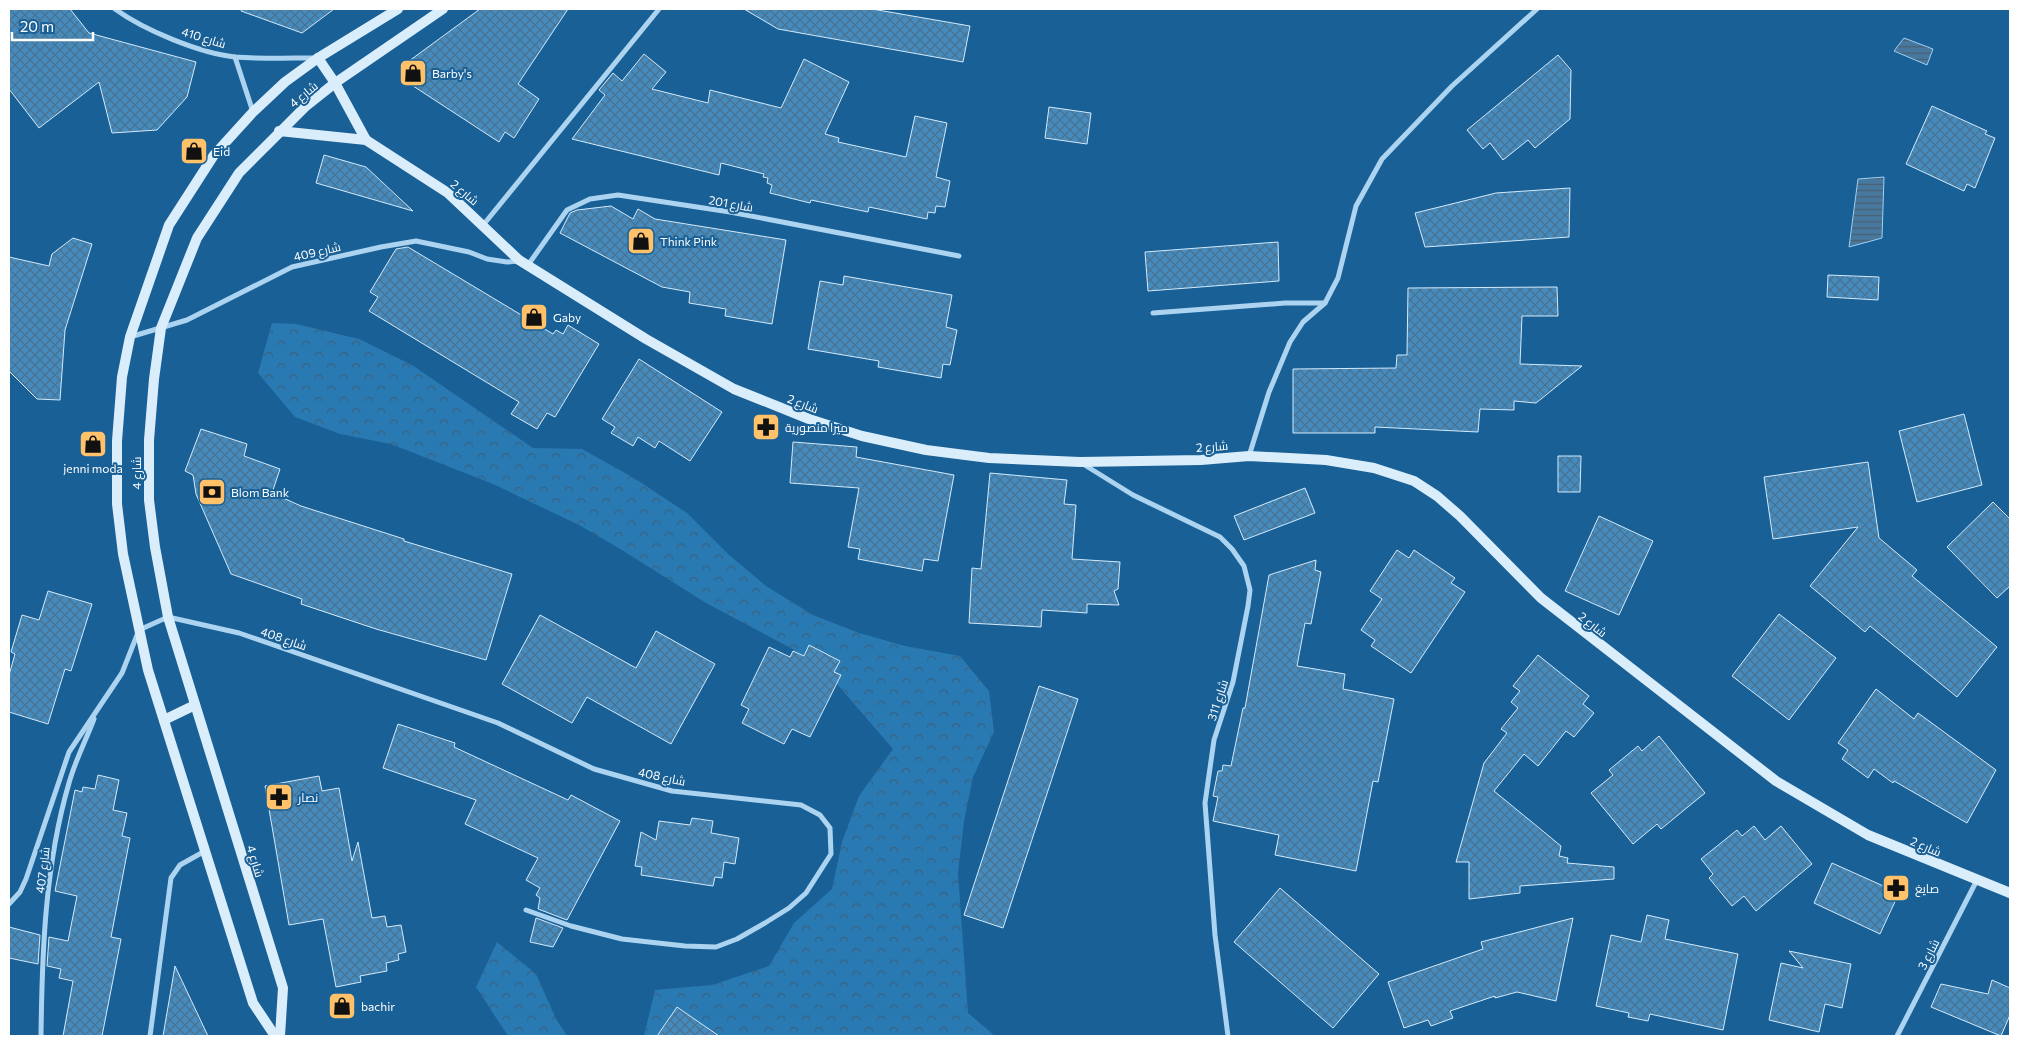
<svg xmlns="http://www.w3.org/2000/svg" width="2019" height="1045" font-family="Commissioner,Cairo,sans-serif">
	<defs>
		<pattern id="forest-crowns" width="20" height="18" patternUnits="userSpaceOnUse" patternTransform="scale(1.25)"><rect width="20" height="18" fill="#2979b2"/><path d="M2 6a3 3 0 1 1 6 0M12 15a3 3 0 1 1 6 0" fill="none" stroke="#3a627f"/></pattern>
		<pattern id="water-rules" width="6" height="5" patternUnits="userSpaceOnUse" patternTransform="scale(1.25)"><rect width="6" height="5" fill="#47789e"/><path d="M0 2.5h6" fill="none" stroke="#4a6071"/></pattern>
		<pattern id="building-cross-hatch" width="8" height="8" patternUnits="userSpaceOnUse" patternTransform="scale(1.25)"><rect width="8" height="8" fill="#468bbe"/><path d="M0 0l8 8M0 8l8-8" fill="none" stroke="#487290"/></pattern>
	</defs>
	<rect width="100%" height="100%" fill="#196096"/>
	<g fill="url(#forest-crowns)">
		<path d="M 272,323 L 296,324 L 359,339 L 412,365 L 533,448 L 582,449 L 634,478 L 687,513 L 728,554 L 766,586 L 813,615 L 859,633 L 905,646 L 960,656 L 989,691 L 994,732 L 973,777 L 964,821 L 958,873 L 968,1013 L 995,1036 L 644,1036 L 655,990 L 712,985 L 769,966 L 794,923 L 832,889 L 842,842 L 859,796 L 893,749 L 830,676 L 791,648 L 706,603 L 622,550 L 579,525 L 493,484 L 391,444 L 340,434 L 295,417 L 258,373 Z"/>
		<path d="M 497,942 L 536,974 L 556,1019 L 567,1036 L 508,1036 L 476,987 Z"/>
	</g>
	<g fill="url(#water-rules)" stroke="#9fd0f2">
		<path d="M 1904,38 L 1933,49 L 1927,65 L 1894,51 Z"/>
		<path d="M 1884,177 L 1882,238 L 1849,247 L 1858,179 Z"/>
	</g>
	<g fill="url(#building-cross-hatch)" stroke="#d3eafb">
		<path d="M 9,9 L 70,9 L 89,33 L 196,62 L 187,97 L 157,130 L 112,133 L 99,82 L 39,128 L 9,89 Z"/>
		<path d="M 242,9 L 334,9 L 302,33 L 241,11 Z"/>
		<path d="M 480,9 L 568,9 L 518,84 L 539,99 L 514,138 L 505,132 L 499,142 L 407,82 L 409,61 Z"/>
		<path d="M 744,9 L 872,9 L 970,26 L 963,62 L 778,29 Z"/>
		<path d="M 644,54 L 666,72 L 652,89 L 708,103 L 710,90 L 781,108 L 804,59 L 849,82 L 825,134 L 839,138 L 838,142 L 906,157 L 915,116 L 947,123 L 936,177 L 950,181 L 945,207 L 936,206 L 935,213 L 928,212 L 927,219 L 869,207 L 868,212 L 811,200 L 810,203 L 770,193 L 772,185 L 767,183 L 768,178 L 763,177 L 764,174 L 721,163 L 719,175 L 572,139 L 605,95 L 599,90 L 613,73 L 622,81 Z"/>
		<path d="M 1558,55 L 1571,70 L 1570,119 L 1535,148 L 1528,140 L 1503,160 L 1490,143 L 1483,149 L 1467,130 Z"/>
		<path d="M 1932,106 L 1987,131 L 1985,134 L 1995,138 L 1975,188 L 1967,184 L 1964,191 L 1906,164 Z"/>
		<path d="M 1049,107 L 1091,113 L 1087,144 L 1045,138 Z"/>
		<path d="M 324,155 L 366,167 L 413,211 L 316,183 Z"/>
		<path d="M 1570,188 L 1569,237 L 1425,247 L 1415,213 L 1496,193 Z"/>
		<path d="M 611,206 L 633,219 L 638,209 L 655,219 L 786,240 L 772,324 L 725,316 L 726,309 L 689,303 L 690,292 L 662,287 L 560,233 L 570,213 L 577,210 Z"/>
		<path d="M 73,238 L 92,244 L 65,330 L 60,400 L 37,399 L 9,371 L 9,257 L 49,266 L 52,254 Z"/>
		<path d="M 1278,242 L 1279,281 L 1148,291 L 1145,252 Z"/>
		<path d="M 408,247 L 553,334 L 556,330 L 563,334 L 568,325 L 599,344 L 555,417 L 547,413 L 537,429 L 511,414 L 519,402 L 369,311 L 378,297 L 370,292 L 396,249 Z"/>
		<path d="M 1828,275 L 1879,277 L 1878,300 L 1827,297 Z"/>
		<path d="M 844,276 L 952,295 L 946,327 L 957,330 L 950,365 L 943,364 L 941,378 L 878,367 L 879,361 L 808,349 L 820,281 L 843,285 Z"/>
		<path d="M 1557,287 L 1558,316 L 1522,316 L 1520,364 L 1582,366 L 1536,403 L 1514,401 L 1514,410 L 1480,409 L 1478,432 L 1375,427 L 1375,433 L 1293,433 L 1293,369 L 1396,368 L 1397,355 L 1407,355 L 1408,288 Z"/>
		<path d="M 639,359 L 722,412 L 690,461 L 659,441 L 655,448 L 638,437 L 633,446 L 611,433 L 615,427 L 602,419 Z"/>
		<path d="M 1964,414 L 1982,485 L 1917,502 L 1899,431 Z"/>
		<path d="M 201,429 L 247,444 L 244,456 L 280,469 L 272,493 L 301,506 L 404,539 L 404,541 L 512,574 L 486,660 L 376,629 L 301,604 L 302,599 L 231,574 L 196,494 L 193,475 L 185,471 Z"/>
		<path d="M 793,442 L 857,447 L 856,457 L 954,475 L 938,561 L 924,559 L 922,571 L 858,559 L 860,549 L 848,547 L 859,488 L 790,483 Z"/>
		<path d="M 1558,456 L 1581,456 L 1580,492 L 1558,492 Z"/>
		<path d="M 1868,462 L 1879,538 L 1917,570 L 1912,576 L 1997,647 L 1957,697 L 1870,626 L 1865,632 L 1810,586 L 1858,527 L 1773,539 L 1764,477 Z"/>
		<path d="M 990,473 L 1067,480 L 1064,504 L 1076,505 L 1072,559 L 1120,562 L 1118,589 L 1114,591 L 1119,605 L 1087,604 L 1087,613 L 1042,610 L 1041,627 L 969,623 L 972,568 L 981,569 Z"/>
		<path d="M 1305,488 L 1315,513 L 1244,540 L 1234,516 Z"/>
		<path d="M 1993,502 L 2010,519 L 2010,586 L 1997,598 L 1947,547 Z"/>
		<path d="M 1599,516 L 1653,541 L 1619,615 L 1565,591 Z"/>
		<path d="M 1397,550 L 1409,558 L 1414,550 L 1455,578 L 1451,583 L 1465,592 L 1411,673 L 1371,646 L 1375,640 L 1361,630 L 1382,599 L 1370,591 Z"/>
		<path d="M 1316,560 L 1315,570 L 1321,572 L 1311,624 L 1305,623 L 1297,666 L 1345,674 L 1343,689 L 1394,699 L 1378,782 L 1373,781 L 1356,871 L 1275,855 L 1279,835 L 1213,821 L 1218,797 L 1213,796 L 1218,771 L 1222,771 L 1223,765 L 1231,766 L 1243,708 L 1245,708 L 1269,575 Z"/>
		<path d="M 48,591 L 92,604 L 71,671 L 65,669 L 48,724 L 9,712 L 9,675 L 15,654 L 11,652 L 22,615 L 39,620 Z"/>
		<path d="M 1779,614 L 1836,658 L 1789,720 L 1732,676 Z"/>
		<path d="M 540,615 L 636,668 L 656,631 L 715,664 L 671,744 L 587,697 L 572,723 L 502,684 Z"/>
		<path d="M 809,645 L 840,661 L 834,672 L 841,675 L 810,737 L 792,729 L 784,744 L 742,723 L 749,709 L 741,705 L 769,647 L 790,657 L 793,651 L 804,656 Z"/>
		<path d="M 1538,655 L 1589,696 L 1583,704 L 1594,713 L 1574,737 L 1566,731 L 1538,766 L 1524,754 L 1494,791 L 1561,846 L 1559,856 L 1568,858 L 1567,863 L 1614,867 L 1614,879 L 1520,886 L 1520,893 L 1469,899 L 1469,862 L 1456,862 L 1484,763 L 1507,733 L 1501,729 L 1518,708 L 1511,702 L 1520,691 L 1513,686 Z"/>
		<path d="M 1039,686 L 1078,699 L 1003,928 L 964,915 Z"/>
		<path d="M 1876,689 L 1914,719 L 1918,713 L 1996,770 L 1967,823 L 1894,781 L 1893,783 L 1874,769 L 1868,778 L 1842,759 L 1848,750 L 1838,743 Z"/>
		<path d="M 398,724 L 455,743 L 454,747 L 568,800 L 571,795 L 620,821 L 567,920 L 538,909 L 540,898 L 536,895 L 540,888 L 526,880 L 538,858 L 465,824 L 476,800 L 383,768 Z"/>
		<path d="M 1659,736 L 1705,793 L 1661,829 L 1657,824 L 1633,844 L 1591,793 L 1613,775 L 1609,770 L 1638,746 L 1642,751 Z"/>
		<path d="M 98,775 L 119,780 L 113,810 L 127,813 L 122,836 L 130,838 L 111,937 L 121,939 L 102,1036 L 63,1036 L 73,981 L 59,978 L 61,969 L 47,966 L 49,937 L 68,941 L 77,896 L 55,891 L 75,790 L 82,792 L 83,787 L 95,789 Z"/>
		<path d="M 319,776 L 322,791 L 339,788 L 352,861 L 358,842 L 372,918 L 385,916 L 387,927 L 401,925 L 406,952 L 398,954 L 399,960 L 386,963 L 387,971 L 360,976 L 361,982 L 336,987 L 323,919 L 289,925 L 265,786 Z"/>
		<path d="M 692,818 L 713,821 L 711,833 L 739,838 L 735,864 L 724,862 L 722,878 L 715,877 L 713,886 L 641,875 L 642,867 L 635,866 L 641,832 L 656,840 L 659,821 L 690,825 Z"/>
		<path d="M 1754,826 L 1765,840 L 1781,826 L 1812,864 L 1756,911 L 1744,896 L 1732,906 L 1709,878 L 1713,874 L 1701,859 L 1737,830 L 1742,836 Z"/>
		<path d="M 1832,863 L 1899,893 L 1880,934 L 1814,903 Z"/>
		<path d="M 1280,888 L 1379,974 L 1333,1028 L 1234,942 Z"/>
		<path d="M 1647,915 L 1669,920 L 1665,939 L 1738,954 L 1723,1030 L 1650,1014 L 1648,1021 L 1628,1017 L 1629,1013 L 1596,1006 L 1611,935 L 1641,942 Z"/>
		<path d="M 536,918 L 563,928 L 553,947 L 530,942 Z"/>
		<path d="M 1573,918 L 1556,1001 L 1517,992 L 1495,998 L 1495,996 L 1450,1011 L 1453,1018 L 1431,1026 L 1428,1020 L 1404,1028 L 1388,982 L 1483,949 L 1481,942 Z"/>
		<path d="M 9,927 L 40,935 L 38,964 L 9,958 Z"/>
		<path d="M 1789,951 L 1851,964 L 1842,1008 L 1825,1004 L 1819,1032 L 1769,1020 L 1781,963 L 1803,968 Z"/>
		<path d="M 175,966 L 208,1036 L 163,1036 Z"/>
		<path d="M 1992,980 L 2010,988 L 2010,1015 L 2001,1036 L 1931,1007 L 1941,984 L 1988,994 Z"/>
		<path d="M 677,1007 L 719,1036 L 657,1036 Z"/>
	</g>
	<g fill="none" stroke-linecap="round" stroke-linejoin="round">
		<g stroke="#acd4f0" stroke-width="5">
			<path d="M 115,9 C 144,30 199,53 235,57 C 262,59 290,58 316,58"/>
			<path d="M 235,57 L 253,112"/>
			<path d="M 484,224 L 659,9"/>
			<path d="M 528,265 L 567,210 L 590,199 L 618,195 L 730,212 L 959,256"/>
			<path d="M 1153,313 L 1285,303 L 1325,303"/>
			<path d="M 130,337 L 187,320 L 292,267 L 381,247 L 416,241 L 469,252 L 487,259 L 507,262 L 518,261"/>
			<path d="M 1249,456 L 1269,392 L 1290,342 L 1303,322 L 1325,303 L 1338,278 L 1356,206 L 1382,159 L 1452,86 L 1537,9"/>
			<path d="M 1083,464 L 1133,495 L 1220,537 L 1232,549 L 1244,566 L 1250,590 L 1248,606 L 1233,682 L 1214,740 L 1205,803 L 1215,935 L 1228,1036"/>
			<path d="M 9,904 L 20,892 L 26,879 L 69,752 L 122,673 L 139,630 L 168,617 L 239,633 L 498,723 L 594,769 L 672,791 L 801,805 L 820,815 L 830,828 L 831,854 L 806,893 L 789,908 L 765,923 L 737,939 L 716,947 L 685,946 L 622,939 L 571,926 L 526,910"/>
			<path d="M 41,1036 C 42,952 45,865 69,783 C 75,761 86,740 94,719"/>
			<path d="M 150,1036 L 171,878 L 180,865 L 205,851"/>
			<path d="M 1897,1036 L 1977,880"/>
		</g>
		<g stroke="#daedfb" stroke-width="10">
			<path d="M 318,58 L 335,83 L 366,140"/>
			<path d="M 279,131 L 366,140 L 448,193 L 519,260 L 646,339 L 734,389 L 809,419 L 862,436 L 926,450 L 989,458 L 1080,462 L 1201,460 L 1249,456 L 1326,460 L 1374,468 L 1414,481 L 1437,496 L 1460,516 L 1541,598 L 1776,781 L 1868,835 L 2010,893"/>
			<path d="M 164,720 L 195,705"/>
			<path d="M 275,1036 L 253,1003 L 148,670 L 123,554 L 117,504 L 117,441 L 122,377 L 130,337 L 169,225 L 214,155 L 253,112 L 285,82 L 318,58 L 398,9"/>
			<path d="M 280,1036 L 283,988 L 168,617 L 155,547 L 149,500 L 149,440 L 154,379 L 161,328 L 197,238 L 239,173 L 306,106 L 335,83 L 443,9"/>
		</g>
	</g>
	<defs>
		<g id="shop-square" transform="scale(1.4375)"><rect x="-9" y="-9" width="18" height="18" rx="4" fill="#ffc26b" stroke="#196096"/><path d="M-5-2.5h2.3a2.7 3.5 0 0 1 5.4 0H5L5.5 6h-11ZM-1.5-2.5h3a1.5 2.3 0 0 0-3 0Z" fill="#111"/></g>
		<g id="pharmacy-square" transform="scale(1.4375)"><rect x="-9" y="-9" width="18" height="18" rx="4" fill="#ffc26b" stroke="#196096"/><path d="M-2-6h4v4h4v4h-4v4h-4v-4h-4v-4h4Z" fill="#111"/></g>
		<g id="bank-square" transform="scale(1.4375)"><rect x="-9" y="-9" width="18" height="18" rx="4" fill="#ffc26b" stroke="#196096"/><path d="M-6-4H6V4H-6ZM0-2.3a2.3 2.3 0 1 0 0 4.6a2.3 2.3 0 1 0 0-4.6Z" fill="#111"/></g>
	</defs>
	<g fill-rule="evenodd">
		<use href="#shop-square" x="413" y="73"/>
		<use href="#shop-square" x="194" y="151"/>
		<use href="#shop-square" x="641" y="241"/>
		<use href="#shop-square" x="534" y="317"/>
		<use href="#pharmacy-square" x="766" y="427"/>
		<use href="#shop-square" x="93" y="444"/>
		<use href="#bank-square" x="212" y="492"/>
		<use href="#pharmacy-square" x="279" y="797"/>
		<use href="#pharmacy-square" x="1896" y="888"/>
		<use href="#shop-square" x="342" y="1006"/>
	</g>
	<g text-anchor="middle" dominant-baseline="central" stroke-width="4" stroke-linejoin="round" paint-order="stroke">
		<g font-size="12" fill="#fff" stroke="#196096">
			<text transform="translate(204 37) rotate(17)">شارع 410</text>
			<text transform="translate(303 94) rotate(-40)">شارع 4</text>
			<text transform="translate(465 192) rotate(40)">شارع 2</text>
			<text transform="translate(731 203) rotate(10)">شارع 201</text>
			<text transform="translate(317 251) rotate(-13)">شارع 409</text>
			<text transform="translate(803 403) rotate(21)">شارع 2</text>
			<text transform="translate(1212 446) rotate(-4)">شارع 2</text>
			<text transform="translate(136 473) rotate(-90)">شارع 4</text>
			<text transform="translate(1593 624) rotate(38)">شارع 2</text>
			<text transform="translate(284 638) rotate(19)">شارع 408</text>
			<text transform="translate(1217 700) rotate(-72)">شارع 311</text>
			<text transform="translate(662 776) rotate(12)">شارع 408</text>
			<text transform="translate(1926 846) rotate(23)">شارع 2</text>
			<text transform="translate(256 861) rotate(73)">شارع 4</text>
			<text transform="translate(42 870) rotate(-83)">شارع 407</text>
			<text transform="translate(1928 954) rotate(-63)">شارع 3</text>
		</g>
		<g font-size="12" fill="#fff" stroke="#196096" text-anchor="start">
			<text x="432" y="73">Barby's</text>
			<text x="213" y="151">Eid</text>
			<text x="660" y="241">Think Pink</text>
			<text x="553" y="317">Gaby</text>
			<text x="785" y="427">ميرا منصورية</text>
			<text x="93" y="468" text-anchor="middle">jenni moda</text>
			<text x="231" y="492">Blom Bank</text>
			<text x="298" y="797">نصار</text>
			<text x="1915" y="888">صايغ</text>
			<text x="361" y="1006">bachir</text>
		</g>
	</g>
	<rect width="2019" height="1045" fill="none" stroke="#ffffff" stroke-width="20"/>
	<path d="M12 32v8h81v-8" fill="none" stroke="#ffffff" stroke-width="2.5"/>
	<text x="20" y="32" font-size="15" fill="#ffffff" stroke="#196096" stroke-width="4" paint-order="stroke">20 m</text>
</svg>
